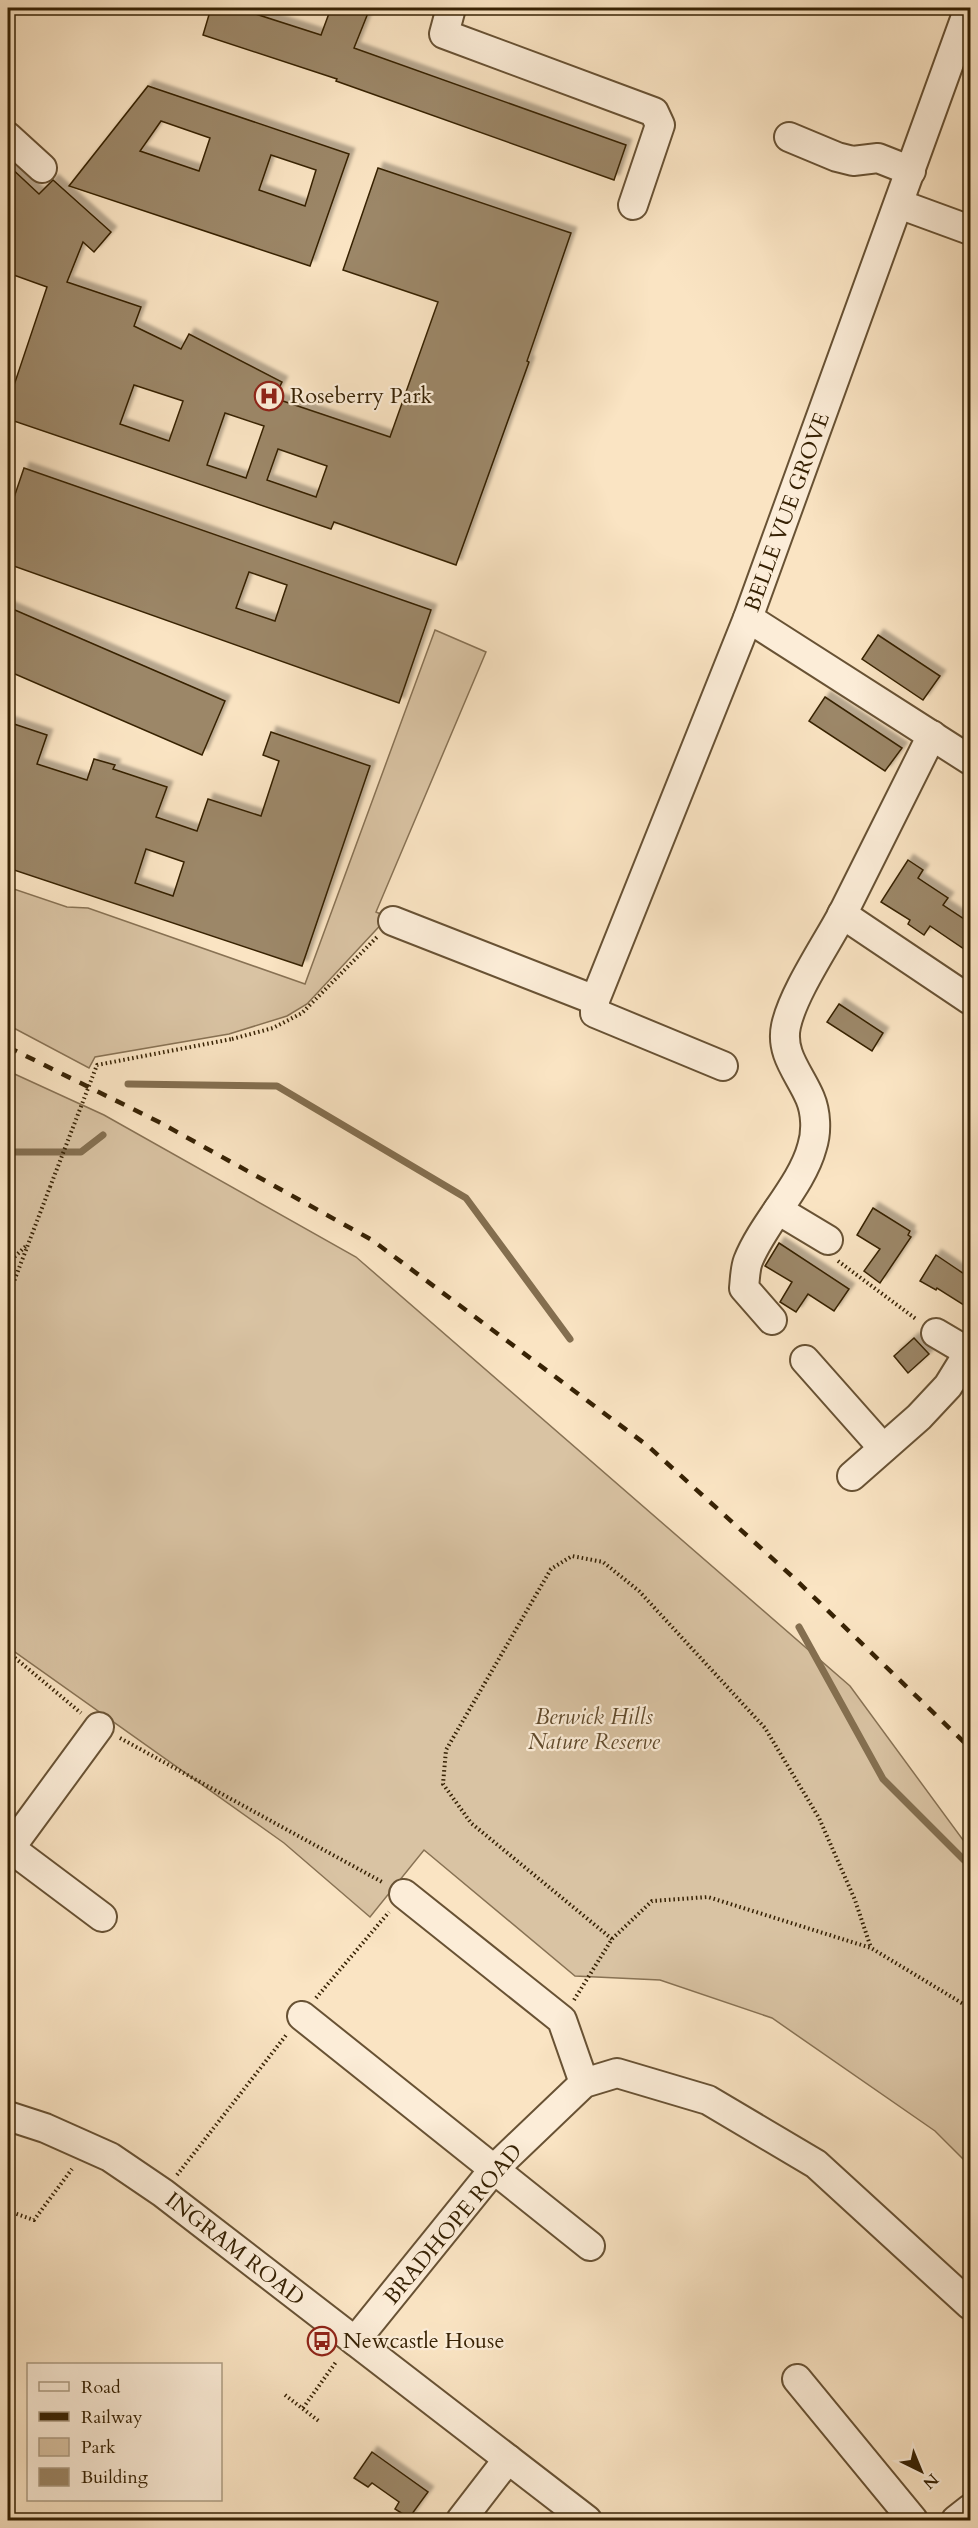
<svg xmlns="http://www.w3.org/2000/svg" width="978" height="2528" font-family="Cardo,serif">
	<defs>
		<filter id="shadow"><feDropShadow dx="5.5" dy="-5.5" stdDeviation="1.5" flood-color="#0004"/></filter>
	</defs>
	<rect width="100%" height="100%" fill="#fae4c3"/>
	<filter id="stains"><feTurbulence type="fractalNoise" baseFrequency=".00333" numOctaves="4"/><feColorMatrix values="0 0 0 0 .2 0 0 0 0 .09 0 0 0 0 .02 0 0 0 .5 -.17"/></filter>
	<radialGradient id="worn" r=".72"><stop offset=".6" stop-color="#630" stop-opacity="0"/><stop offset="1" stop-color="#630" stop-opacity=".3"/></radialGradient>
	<g fill="#d9c3a3" stroke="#887254" stroke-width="1.5">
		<path d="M 435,630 L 486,652 L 376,912 L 388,917 L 307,1004 L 287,1016 L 229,1034 L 95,1057 L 89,1068 L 8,1025 L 8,887 L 67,907 L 88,908 L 305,984 Z"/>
		<path d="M 8,1071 L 104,1115 L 356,1257 L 850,1686 L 963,1840 L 970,1844 L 970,2166 L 935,2131 L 772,2018 L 660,1980 L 575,1976 L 424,1850 L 370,1917 L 284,1843 L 8,1647 Z"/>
	</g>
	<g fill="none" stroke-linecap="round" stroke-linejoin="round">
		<g stroke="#846f50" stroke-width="7">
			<path d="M 128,1084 L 277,1086 L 466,1198 L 570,1339"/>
			<path d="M 8,1152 L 81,1152 L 103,1135"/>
			<path d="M 799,1627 L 883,1779 L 964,1860 L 970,1863"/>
		</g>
	</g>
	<g fill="#9c8767" stroke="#372204" stroke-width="1.5" fill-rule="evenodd" filter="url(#shadow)">
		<path d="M 211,8 L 237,8 L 321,35 L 331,8 L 370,8 L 354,48 L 626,145 L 614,180 L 336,81 L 337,79 L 203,35 Z"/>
		<path d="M 148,86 L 349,154 L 310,266 L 69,186 ZM 161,121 L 210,138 L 199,171 L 140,151 ZM 271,155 L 316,170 L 305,206 L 259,190 Z"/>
		<path d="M 8,165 L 39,194 L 53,180 L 111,232 L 94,252 L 83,242 L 67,282 L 141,307 L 134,326 L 181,349 L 189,334 L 282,382 L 274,398 L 390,437 L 438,302 L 343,270 L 378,168 L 571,233 L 527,361 L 529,362 L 456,565 L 334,522 L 331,529 L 8,419 L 8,403 L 47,287 L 8,273 ZM 134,385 L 183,401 L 169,441 L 120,424 ZM 225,413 L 264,426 L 246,478 L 207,465 ZM 278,449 L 327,466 L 316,497 L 267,480 Z"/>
		<path d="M 24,468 L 431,610 L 399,703 L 8,564 L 8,515 ZM 249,572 L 287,585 L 275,621 L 236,608 Z"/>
		<path d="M 8,607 L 225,701 L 202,755 L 8,671 Z"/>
		<path d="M 878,635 L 940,676 L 923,700 L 862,659 Z"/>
		<path d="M 825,697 L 902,748 L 885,771 L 809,721 Z"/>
		<path d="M 8,722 L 47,735 L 37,764 L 87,780 L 94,759 L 115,765 L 113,769 L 167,787 L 156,817 L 197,831 L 208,799 L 261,816 L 279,761 L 263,755 L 271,732 L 370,766 L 302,966 L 8,868 ZM 146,849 L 184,862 L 173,896 L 135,883 Z"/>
		<path d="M 908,860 L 923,870 L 918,878 L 948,898 L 943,905 L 970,923 L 970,953 L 930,926 L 924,935 L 908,924 L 910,920 L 881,902 Z"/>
		<path d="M 839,1004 L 883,1033 L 872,1051 L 827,1022 Z"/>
		<path d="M 873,1208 L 910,1231 L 908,1235 L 911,1237 L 880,1283 L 864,1271 L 880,1249 L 857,1235 Z"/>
		<path d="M 779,1243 L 849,1289 L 834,1311 L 808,1294 L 796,1312 L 780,1302 L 792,1282 L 765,1266 Z"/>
		<path d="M 936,1255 L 970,1278 L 970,1309 L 937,1288 L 936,1290 L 920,1281 Z"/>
		<path d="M 914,1338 L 929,1354 L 908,1373 L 894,1356 Z"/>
		<path d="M 372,2452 L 428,2492 L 409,2518 L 395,2509 L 399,2502 L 372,2483 L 368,2487 L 354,2478 Z"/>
	</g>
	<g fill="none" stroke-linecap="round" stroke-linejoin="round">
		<g stroke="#685234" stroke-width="32">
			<g id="minor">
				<path d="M 451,8 L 444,34 L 654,112 L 660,125 L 633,205"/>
				<path d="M 8,137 L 42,168"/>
				<path d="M 789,137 L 837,157 L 853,161 L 878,158 L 911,171"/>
				<path d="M 899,204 L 970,230"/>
				<path d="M 748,618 L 970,760"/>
				<path d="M 842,914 L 970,1000"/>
				<path d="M 393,921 L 595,1000"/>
				<path d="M 723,1066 L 595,1013 L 595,1000 L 748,618 L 969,8"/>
				<path d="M 778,1210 L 828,1240"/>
				<path d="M 772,1320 L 744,1288 C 745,1279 745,1269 748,1261 C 763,1223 802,1185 812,1147 C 817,1132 816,1112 810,1098 C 800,1074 780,1054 786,1026 C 793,993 826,945 843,913 C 873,854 902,794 932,735"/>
				<path d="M 936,1333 L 970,1353"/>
				<path d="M 805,1360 L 883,1448"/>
				<path d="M 852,1476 L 919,1417 L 948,1386 L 969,1352"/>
				<path d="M 10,1848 L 102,1917"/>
				<path d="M 8,1851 L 99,1727"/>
				<path d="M 404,1894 L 562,2020 L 584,2083"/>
				<path d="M 302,2016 L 590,2246"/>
				<path d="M 8,2116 L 45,2128 L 110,2157 L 163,2193 L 587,2520"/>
				<path d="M 355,2341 L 494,2169 L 584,2083 L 617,2073 L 708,2100 L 816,2164 L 970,2305"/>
				<path d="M 797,2379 L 913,2520"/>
				<path d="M 461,2520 L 508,2459"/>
				<path d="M 956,2520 L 970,2509"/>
			</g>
		</g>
		<g stroke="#372204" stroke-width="4" stroke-dasharray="1.5 3" stroke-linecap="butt">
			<path d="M 232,1039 L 273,1028 L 302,1013 L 377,937"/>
			<path d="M 838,1261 L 916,1319"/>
			<path d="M 8,1263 L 26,1246"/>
			<path d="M 8,1297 L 50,1187"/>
			<path d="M 8,1652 L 81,1713"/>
			<path d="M 120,1738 L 384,1883"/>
			<path d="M 612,1939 L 471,1823 L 443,1784 L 446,1750 L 551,1569 L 572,1556 L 603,1562 L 639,1591 L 765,1728 L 819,1818 L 855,1900 L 871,1948"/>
			<path d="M 316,1998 L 389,1912"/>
			<path d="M 574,2000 L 612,1939 L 652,1901 L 708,1897 L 871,1948 L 970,2008"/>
			<path d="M 177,2175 L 287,2034"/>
			<path d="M 8,2211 L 34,2220 L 72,2169"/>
			<path d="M 285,2395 L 320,2422"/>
			<path d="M 303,2408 L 336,2362"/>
		</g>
		<use href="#minor" stroke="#fcedd8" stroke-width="28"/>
		<path stroke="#372204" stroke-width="4.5" stroke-dasharray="10 10" stroke-linecap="butt" d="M 8,1047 L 159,1122 L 372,1240 L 648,1446 L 794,1578 L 970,1748"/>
		<path stroke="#372204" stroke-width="4" stroke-dasharray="1.5 3" stroke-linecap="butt" d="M 50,1187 L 97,1065 L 232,1039"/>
	</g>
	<defs>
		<g id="hospital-ring" transform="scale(1.5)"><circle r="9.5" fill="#fcedd8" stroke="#8f2418" stroke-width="1.5"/><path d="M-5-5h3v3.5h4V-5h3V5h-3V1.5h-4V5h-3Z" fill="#8f2418"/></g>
		<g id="bus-ring" transform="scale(1.5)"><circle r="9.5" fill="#fcedd8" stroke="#8f2418" stroke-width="1.5"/><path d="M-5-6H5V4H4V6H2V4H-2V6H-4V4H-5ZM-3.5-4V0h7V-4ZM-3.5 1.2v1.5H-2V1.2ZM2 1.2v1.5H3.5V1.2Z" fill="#8f2418"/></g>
	</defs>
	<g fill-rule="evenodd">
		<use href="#hospital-ring" x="269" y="396"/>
		<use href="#bus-ring" x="322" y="2341"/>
	</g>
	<g text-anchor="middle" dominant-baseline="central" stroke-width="4.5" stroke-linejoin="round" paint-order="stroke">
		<g font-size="22" fill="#372204" stroke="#fcedd8" text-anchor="start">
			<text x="290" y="396">Roseberry Park</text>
			<text x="343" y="2341">Newcastle House</text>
		</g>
		<g font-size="22" fill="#372204" stroke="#fcedd8">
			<text transform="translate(787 512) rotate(-70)">BELLE VUE GROVE</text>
			<text transform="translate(453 2224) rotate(-50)">BRADHOPE ROAD</text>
			<text transform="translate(235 2249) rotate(38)">INGRAM ROAD</text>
		</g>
		<g font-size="22" font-style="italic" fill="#604a2c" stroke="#fcedd8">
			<text x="594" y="1717">Berwick Hills<tspan x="594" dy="25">Nature Reserve</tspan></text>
		</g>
	</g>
	<rect width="978" height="2528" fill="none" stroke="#fae4c3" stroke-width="30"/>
	<rect x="9" y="9" width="960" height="2510" fill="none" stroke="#372204" stroke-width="3"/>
	<rect x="15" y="15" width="948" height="2498" fill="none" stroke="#372204" stroke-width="1.5"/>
	<rect x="27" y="2363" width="195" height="138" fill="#fcedd8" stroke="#ad9c83" stroke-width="1.5"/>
	<rect x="39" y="2382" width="30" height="9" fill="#fcedd8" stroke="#ad9c83" stroke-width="1.5"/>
	<text x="81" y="2393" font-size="18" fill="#372204">Road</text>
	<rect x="39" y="2412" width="30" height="9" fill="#372204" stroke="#ad9c83" stroke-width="1.5"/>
	<text x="81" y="2423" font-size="18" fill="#372204">Railway</text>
	<rect x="39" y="2438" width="30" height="18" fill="#d9c3a3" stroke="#ad9c83" stroke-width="1.5"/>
	<text x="81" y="2453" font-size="18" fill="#372204">Park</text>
	<rect x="39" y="2468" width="30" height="18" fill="#9c8767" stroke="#ad9c83" stroke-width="1.5"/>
	<text x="81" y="2483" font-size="18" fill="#372204">Building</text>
	<g transform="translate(921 2471) rotate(137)" stroke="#fcedd8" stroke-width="4.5" paint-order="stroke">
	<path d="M0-4.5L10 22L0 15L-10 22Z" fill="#372204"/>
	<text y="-9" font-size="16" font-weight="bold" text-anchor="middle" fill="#372204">N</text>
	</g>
	<rect width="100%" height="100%" filter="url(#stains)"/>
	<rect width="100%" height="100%" fill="url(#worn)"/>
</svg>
